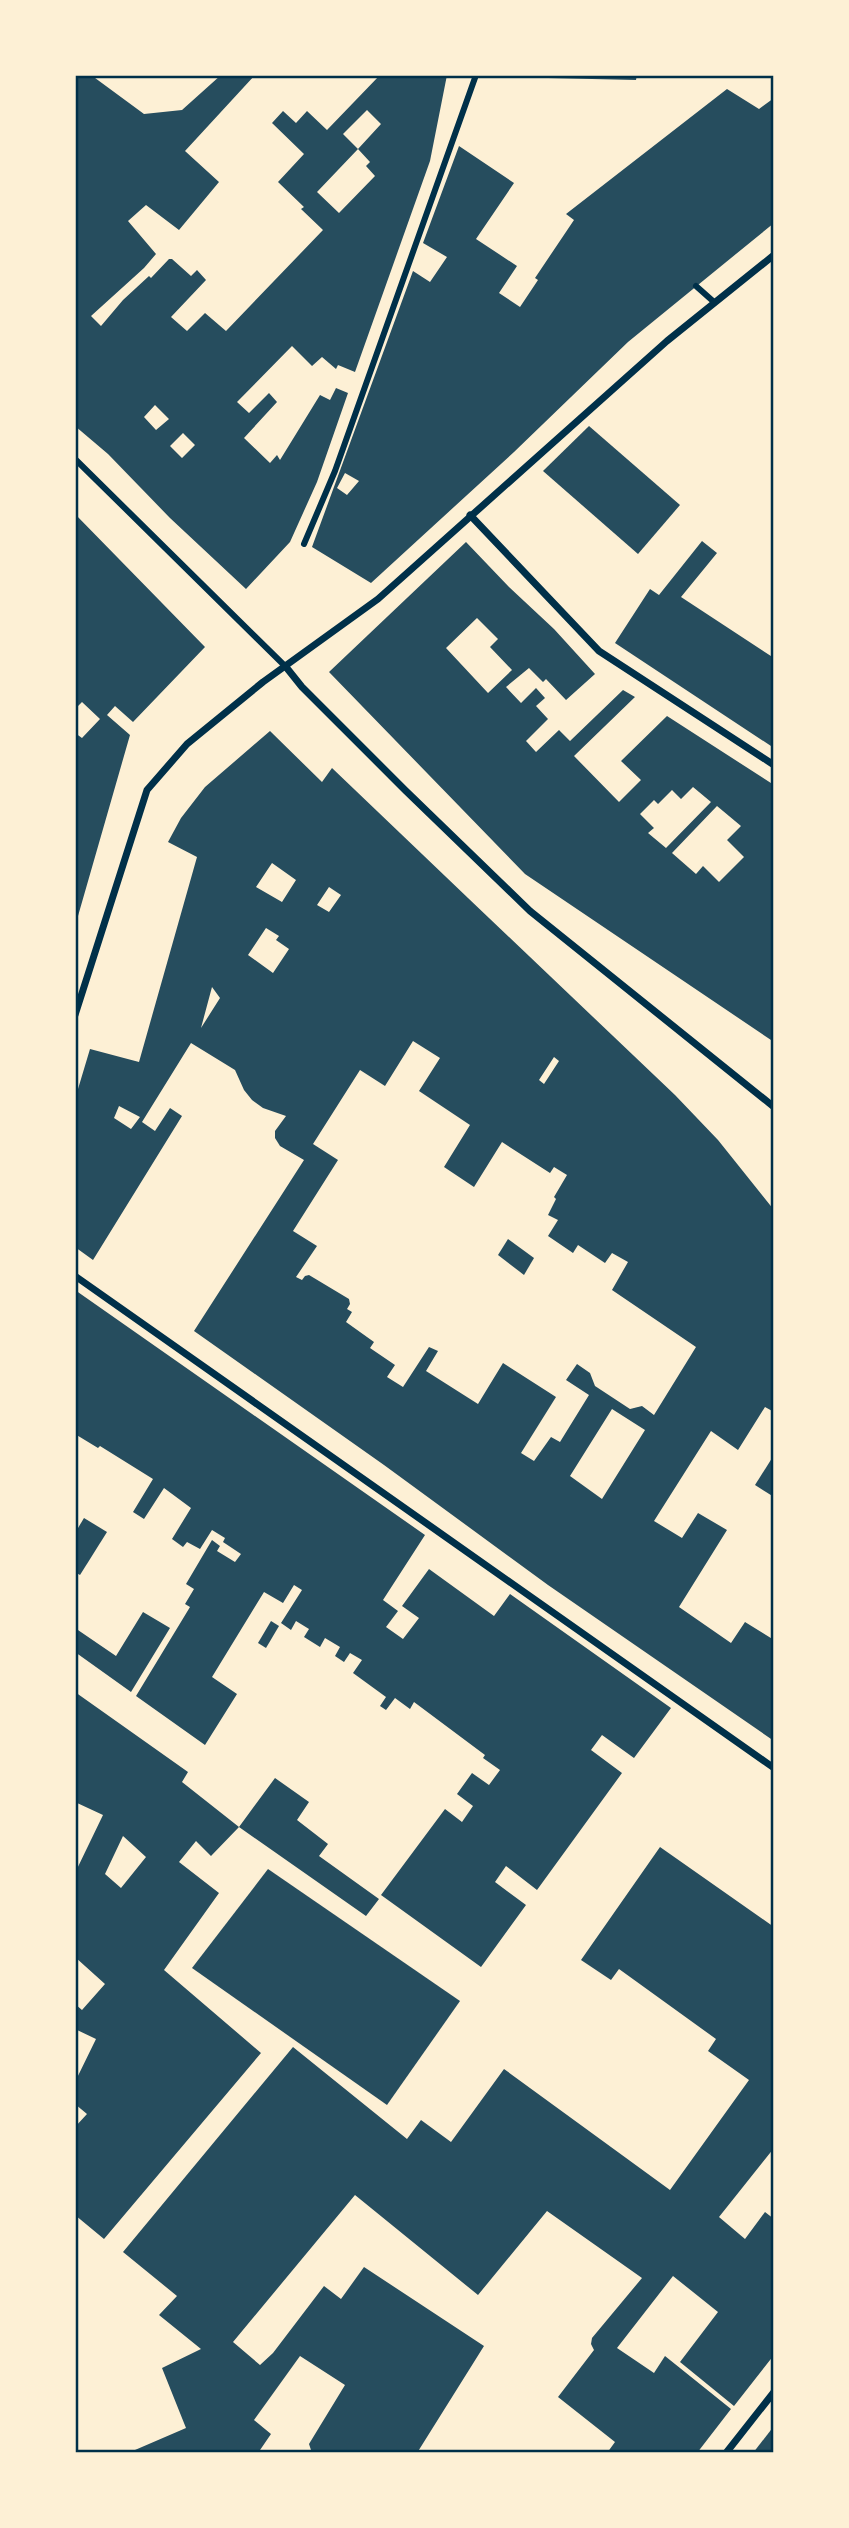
<svg xmlns="http://www.w3.org/2000/svg" width="849" height="2528" font-family="'Golos Text',sans-serif">
	<rect width="100%" height="100%" fill="#fdf0d5"/>
	<g fill="#264d5e" fill-rule="evenodd">
		<path d="M 75,75 L 91,75 L 144,114 L 182,110 L 221,75 L 255,75 L 185,151 L 219,182 L 179,230 L 146,205 L 128,221 L 156,254 L 144,268 L 91,316 L 101,326 L 123,300 L 149,276 L 151,278 L 169,259 L 172,259 L 191,276 L 197,270 L 206,280 L 171,317 L 187,331 L 205,313 L 226,331 L 323,230 L 301,209 L 304,207 L 278,182 L 304,154 L 272,123 L 283,111 L 296,123 L 307,111 L 327,130 L 380,75 L 447,75 L 430,161 L 355,372 L 338,365 L 336,369 L 322,357 L 312,366 L 292,346 L 237,402 L 249,413 L 269,393 L 277,402 L 244,438 L 270,463 L 277,455 L 280,460 L 320,395 L 330,400 L 336,388 L 348,393 L 317,482 L 290,542 L 246,589 L 170,518 L 108,454 L 75,426 ZM 367,110 L 381,124 L 358,149 L 370,162 L 366,166 L 375,176 L 339,213 L 317,192 L 358,149 L 343,134 ZM 155,405 L 169,419 L 156,430 L 144,417 ZM 183,433 L 195,445 L 182,458 L 170,446 Z"/>
		<path d="M 548,75 L 637,75 L 636,80 L 548,78 Z"/>
		<path d="M 727,89 L 759,109 L 774,98 L 774,223 L 628,342 L 514,452 L 371,583 L 312,547 L 413,271 L 430,282 L 447,257 L 423,243 L 459,146 L 514,183 L 476,239 L 517,266 L 499,293 L 520,307 L 538,280 L 535,278 L 574,220 L 566,214 ZM 345,473 L 359,481 L 347,495 L 337,488 Z"/>
		<path d="M 589,426 L 680,505 L 638,554 L 543,471 Z"/>
		<path d="M 75,514 L 205,647 L 133,722 L 115,706 L 107,715 L 130,735 L 76,923 L 75,733 L 82,738 L 100,719 L 82,702 L 75,709 Z"/>
		<path d="M 702,541 L 717,553 L 681,597 L 774,658 L 774,748 L 615,643 L 650,589 L 659,595 Z"/>
		<path d="M 466,542 L 509,587 L 554,629 L 595,674 L 566,700 L 546,679 L 543,682 L 529,668 L 506,687 L 521,703 L 536,688 L 545,698 L 536,706 L 548,719 L 526,741 L 536,752 L 559,730 L 570,741 L 623,690 L 635,697 L 574,756 L 619,802 L 641,780 L 621,761 L 667,716 L 774,785 L 774,1042 L 525,874 L 329,672 ZM 477,618 L 498,639 L 490,647 L 512,670 L 488,693 L 446,648 ZM 693,787 L 711,802 L 666,848 L 648,833 L 654,828 L 640,814 L 654,800 L 658,804 L 672,790 L 681,799 ZM 717,806 L 741,826 L 727,840 L 744,857 L 719,882 L 703,866 L 696,874 L 672,853 Z"/>
		<path d="M 270,731 L 322,782 L 332,768 L 468,898 L 675,1095 L 718,1140 L 774,1210 L 774,1412 L 765,1407 L 738,1450 L 711,1431 L 654,1521 L 682,1538 L 698,1513 L 727,1530 L 679,1607 L 731,1643 L 745,1622 L 774,1640 L 774,1741 L 548,1585 L 384,1465 L 194,1331 L 304,1160 L 280,1146 L 275,1138 L 275,1131 L 286,1116 L 263,1108 L 252,1100 L 244,1090 L 235,1070 L 191,1043 L 142,1122 L 155,1131 L 170,1108 L 182,1116 L 93,1260 L 75,1247 L 75,1099 L 90,1049 L 139,1062 L 197,857 L 168,842 L 181,818 L 205,787 ZM 272,863 L 296,880 L 282,902 L 256,887 ZM 329,887 L 341,895 L 329,912 L 317,905 ZM 266,928 L 279,936 L 276,940 L 289,949 L 273,973 L 248,955 ZM 212,987 L 220,998 L 201,1028 ZM 413,1041 L 440,1058 L 419,1091 L 470,1125 L 444,1167 L 474,1187 L 502,1142 L 550,1173 L 554,1167 L 567,1175 L 554,1197 L 556,1199 L 548,1215 L 558,1220 L 548,1236 L 573,1253 L 578,1245 L 605,1263 L 612,1253 L 628,1262 L 612,1290 L 696,1347 L 654,1415 L 642,1406 L 630,1409 L 595,1386 L 590,1373 L 577,1364 L 566,1380 L 589,1395 L 560,1442 L 551,1437 L 534,1461 L 521,1453 L 556,1397 L 503,1363 L 478,1404 L 426,1371 L 438,1351 L 429,1347 L 403,1387 L 387,1377 L 395,1365 L 370,1348 L 374,1342 L 346,1322 L 352,1312 L 347,1309 L 350,1304 L 349,1299 L 309,1275 L 305,1276 L 302,1280 L 296,1277 L 317,1246 L 293,1231 L 338,1160 L 313,1144 L 360,1070 L 385,1086 ZM 554,1057 L 559,1061 L 544,1084 L 539,1080 ZM 119,1106 L 140,1117 L 131,1129 L 114,1118 ZM 612,1409 L 645,1430 L 602,1499 L 570,1476 Z"/>
		<path d="M 508,1239 L 534,1258 L 524,1275 L 498,1255 Z"/>
		<path d="M 75,1290 L 425,1535 L 383,1600 L 398,1611 L 386,1627 L 403,1639 L 419,1618 L 402,1606 L 429,1569 L 494,1616 L 510,1594 L 671,1708 L 634,1758 L 602,1735 L 591,1750 L 622,1773 L 537,1890 L 506,1866 L 495,1882 L 526,1905 L 481,1967 L 381,1895 L 445,1809 L 462,1822 L 473,1806 L 457,1794 L 472,1773 L 489,1785 L 500,1770 L 483,1758 L 485,1755 L 414,1702 L 410,1709 L 395,1698 L 386,1710 L 380,1706 L 386,1697 L 353,1673 L 362,1660 L 350,1653 L 344,1662 L 335,1656 L 340,1647 L 325,1638 L 320,1647 L 304,1637 L 309,1629 L 296,1621 L 291,1630 L 281,1623 L 302,1590 L 294,1585 L 283,1603 L 264,1592 L 212,1677 L 237,1694 L 205,1745 L 136,1696 L 190,1607 L 185,1604 L 194,1589 L 186,1584 L 212,1540 L 220,1546 L 217,1551 L 235,1562 L 241,1554 L 223,1542 L 225,1538 L 212,1530 L 200,1549 L 187,1542 L 183,1547 L 172,1539 L 191,1508 L 164,1488 L 144,1519 L 133,1512 L 153,1479 L 100,1446 L 98,1448 L 75,1434 Z"/>
		<path d="M 774,1455 L 774,1497 L 755,1485 Z"/>
		<path d="M 84,1518 L 107,1532 L 80,1575 L 75,1572 L 75,1533 Z"/>
		<path d="M 143,1612 L 170,1628 L 131,1692 L 75,1652 L 75,1628 L 116,1656 Z"/>
		<path d="M 271,1621 L 279,1626 L 266,1648 L 258,1643 Z"/>
		<path d="M 75,1692 L 188,1772 L 182,1782 L 239,1827 L 211,1856 L 196,1841 L 179,1862 L 219,1893 L 164,1970 L 261,2053 L 104,2239 L 75,2215 L 75,2127 L 87,2114 L 75,2104 L 75,2082 L 96,2039 L 75,2029 L 75,2004 L 82,2010 L 105,1984 L 75,1957 L 75,1873 L 103,1815 L 75,1802 ZM 123,1836 L 146,1857 L 121,1888 L 105,1874 Z"/>
		<path d="M 275,1778 L 309,1802 L 297,1820 L 328,1844 L 319,1856 L 379,1899 L 366,1916 L 239,1827 Z"/>
		<path d="M 660,1847 L 774,1927 L 774,2148 L 719,2217 L 745,2239 L 765,2212 L 774,2219 L 774,2355 L 734,2406 L 680,2362 L 718,2312 L 673,2276 L 617,2348 L 654,2373 L 665,2356 L 731,2409 L 697,2453 L 607,2453 L 615,2442 L 558,2397 L 594,2350 L 591,2344 L 592,2338 L 642,2278 L 547,2211 L 478,2295 L 355,2195 L 233,2342 L 260,2365 L 273,2353 L 324,2286 L 341,2299 L 364,2267 L 484,2346 L 417,2453 L 312,2453 L 309,2444 L 345,2385 L 300,2356 L 254,2420 L 271,2434 L 258,2453 L 128,2453 L 186,2428 L 162,2368 L 201,2349 L 159,2315 L 177,2296 L 123,2252 L 293,2047 L 407,2139 L 421,2120 L 451,2142 L 504,2069 L 670,2190 L 749,2080 L 708,2051 L 716,2039 L 619,1969 L 611,1980 L 581,1960 Z"/>
		<path d="M 268,1869 L 460,2001 L 387,2105 L 192,1968 Z"/>
		<path d="M 774,2426 L 774,2453 L 753,2453 Z"/>
	</g>
	<g fill="none" stroke-linecap="round" stroke-linejoin="round">
		<g stroke="#003049" stroke-width="6">
			<path d="M 696,286 L 714,302"/>
			<path d="M 75,459 L 286,667"/>
			<path d="M 304,544 L 335,471 L 476,75"/>
		</g>
		<g stroke="#003049" stroke-width="7">
			<path d="M 470,515 L 599,651 L 774,765"/>
			<path d="M 286,667 L 302,687 L 406,791 L 530,911 L 774,1107"/>
			<path d="M 75,1015 L 147,790 L 187,744 L 263,682 L 378,599 L 667,341 L 774,255"/>
			<path d="M 75,1276 L 774,1768"/>
			<path d="M 726,2453 L 774,2392"/>
		</g>
	</g>
	<rect width="849" height="2528" fill="none" stroke="#fdf0d5" stroke-width="154"/>
	<rect x="77" y="77" width="695" height="2374" fill="none" stroke="#003049" stroke-width="2.5"/>
</svg>
